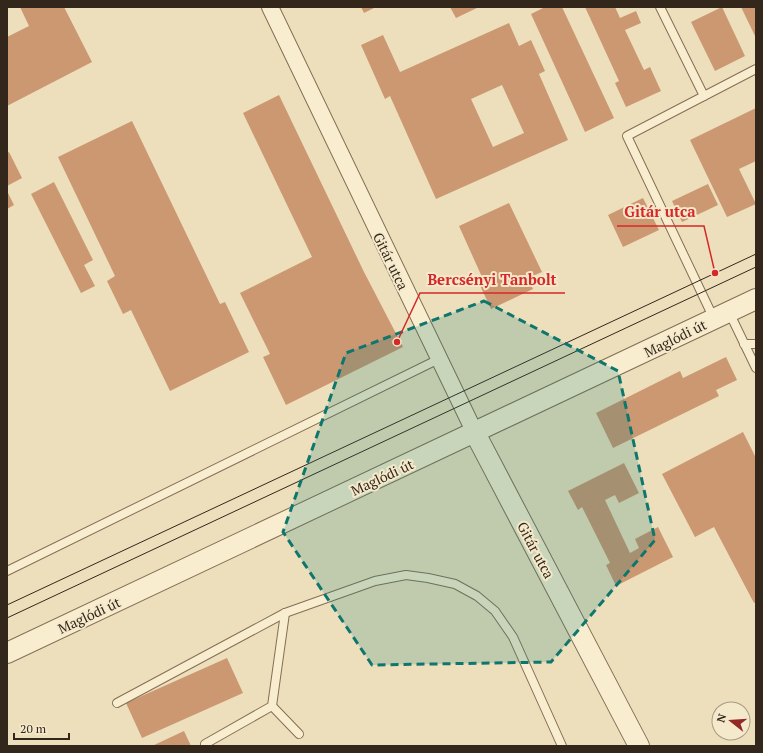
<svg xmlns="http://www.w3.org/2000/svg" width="763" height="753" font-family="'PT Serif',serif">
	<rect width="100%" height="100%" fill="#eddfbc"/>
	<g fill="#cb9872" fill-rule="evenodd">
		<path d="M 20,7 L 64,7 L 92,62 L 7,106 L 7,37 L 29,26 Z"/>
		<path d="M 361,7 L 376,7 L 364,13 Z"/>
		<path d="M 450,7 L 479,7 L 456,18 Z"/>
		<path d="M 545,7 L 562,7 L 614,118 L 585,132 L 531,14 Z"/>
		<path d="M 585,7 L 615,7 L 620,18 L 636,11 L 641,23 L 625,30 L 644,70 L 650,67 L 661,91 L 626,107 L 615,83 L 619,81 Z"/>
		<path d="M 722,7 L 745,56 L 715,71 L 691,22 Z"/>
		<path d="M 741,7 L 756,7 L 756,38 Z"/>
		<path d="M 509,23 L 519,46 L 531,40 L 545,71 L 539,74 L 568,140 L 436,199 L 390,96 L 385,99 L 361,45 L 383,35 L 400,72 ZM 502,85 L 524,133 L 493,147 L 471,99 Z"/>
		<path d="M 279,95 L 364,272 L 403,347 L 286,405 L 263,357 L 270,354 L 240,293 L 312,257 L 243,113 Z"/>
		<path d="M 756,108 L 756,161 L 739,169 L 756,204 L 727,217 L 690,140 Z"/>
		<path d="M 132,121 L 220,304 L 225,302 L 249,352 L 170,391 L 131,310 L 123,314 L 107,281 L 115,276 L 58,157 Z"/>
		<path d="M 9,152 L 22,178 L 7,186 L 7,153 Z"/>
		<path d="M 54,182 L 93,260 L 84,265 L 95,286 L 81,293 L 31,194 Z"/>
		<path d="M 708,184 L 718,205 L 682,222 L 672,201 Z"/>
		<path d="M 7,191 L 14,205 L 7,209 Z"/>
		<path d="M 643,198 L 659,230 L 623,247 L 608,215 Z"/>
		<path d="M 509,203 L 542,272 L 528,278 L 533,289 L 491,309 L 477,279 L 482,277 L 459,226 Z"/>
		<path d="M 726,357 L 737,380 L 716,390 L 719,396 L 613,448 L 596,413 L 680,371 L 683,378 Z"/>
		<path d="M 743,432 L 756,458 L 756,602 L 754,603 L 714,527 L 695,537 L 662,474 Z"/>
		<path d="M 624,463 L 639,493 L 619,503 L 615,495 L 605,500 L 630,553 L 639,548 L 635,539 L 658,527 L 673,557 L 616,586 L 606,565 L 610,563 L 582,507 L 578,510 L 568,491 Z"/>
		<path d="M 227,658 L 243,693 L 142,738 L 126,703 Z"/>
		<path d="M 184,731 L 191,746 L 152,746 Z"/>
	</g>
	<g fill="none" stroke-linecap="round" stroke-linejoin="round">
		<g stroke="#846f56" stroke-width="10">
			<g id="service">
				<path d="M 660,7 L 704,96"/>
				<path d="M 729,312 L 756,368"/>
				<path d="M 714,319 L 627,136 L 756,69"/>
				<path d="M 744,344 L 756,344"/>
				<path d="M 7,571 L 439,359"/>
				<path d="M 117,703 L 285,613 L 375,581 L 406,575 L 428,578 L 455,584 L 477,596 L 495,611 L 513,637 L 562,746"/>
				<path d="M 272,706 L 299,734"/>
				<path d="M 205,744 L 272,706 L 285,613"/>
			</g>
		</g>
		<g stroke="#846f56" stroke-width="18">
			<path id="minor" d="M 270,7 L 475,433"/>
		</g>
		<g stroke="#846f56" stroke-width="22">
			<g id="tertiary">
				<path d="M 475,433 L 639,746"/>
				<path d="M 7,653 L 756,299"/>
			</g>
		</g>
		<use href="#service" stroke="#f8edcf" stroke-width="8"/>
		<use href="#minor" stroke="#f8edcf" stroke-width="16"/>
		<use href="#tertiary" stroke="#f8edcf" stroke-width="20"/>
		<g stroke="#33271b" stroke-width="1">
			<path d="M 7,605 L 756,254"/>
			<path d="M 7,618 L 756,267"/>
		</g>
	</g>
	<path fill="#0f766e" fill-opacity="0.2" stroke="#0f766e" stroke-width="3" stroke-dasharray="8 5" stroke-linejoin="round" d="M 484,301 L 618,371 L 655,540 L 551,662 L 372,665 L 283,532 L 346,353 Z"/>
	<g text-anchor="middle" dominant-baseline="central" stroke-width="4" stroke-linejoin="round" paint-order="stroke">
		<g font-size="14" fill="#33271b" stroke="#f5e9cb">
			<text transform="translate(391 261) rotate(64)">Gitár utca</text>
			<text transform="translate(675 338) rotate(-26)">Maglódi út</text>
			<text transform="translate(382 477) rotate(-25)">Maglódi út</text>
			<text transform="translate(536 550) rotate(62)">Gitár utca</text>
			<text transform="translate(89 615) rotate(-25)">Maglódi út</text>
		</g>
	</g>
	<path fill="none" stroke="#d62828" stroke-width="1.5" d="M715 273L704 226H617M397 342L420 293H565"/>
	<g fill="#d62828" stroke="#f5e9cb" stroke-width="1.5">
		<circle cx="715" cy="273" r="4"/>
		<circle cx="397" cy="342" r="4"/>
	</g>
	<g font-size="15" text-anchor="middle" font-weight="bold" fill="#d62828" stroke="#f5e9cb" stroke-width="4" stroke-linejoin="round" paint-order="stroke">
		<text x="660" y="217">Gitár utca</text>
		<text x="492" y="285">Bercsényi Tanbolt</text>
	</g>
	<rect width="763" height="753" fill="none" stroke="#33271b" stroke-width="16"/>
	<g transform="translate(731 721) rotate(287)"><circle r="19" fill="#f5e9cb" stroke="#a79b85"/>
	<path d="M0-3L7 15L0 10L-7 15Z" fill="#922827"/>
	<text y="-6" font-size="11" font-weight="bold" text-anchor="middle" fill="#33271b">N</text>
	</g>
	<path d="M14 733v6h55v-6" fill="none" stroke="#33271b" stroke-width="2"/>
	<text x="20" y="733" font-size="12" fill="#33271b" stroke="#f5e9cb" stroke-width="3" paint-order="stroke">20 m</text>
</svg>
